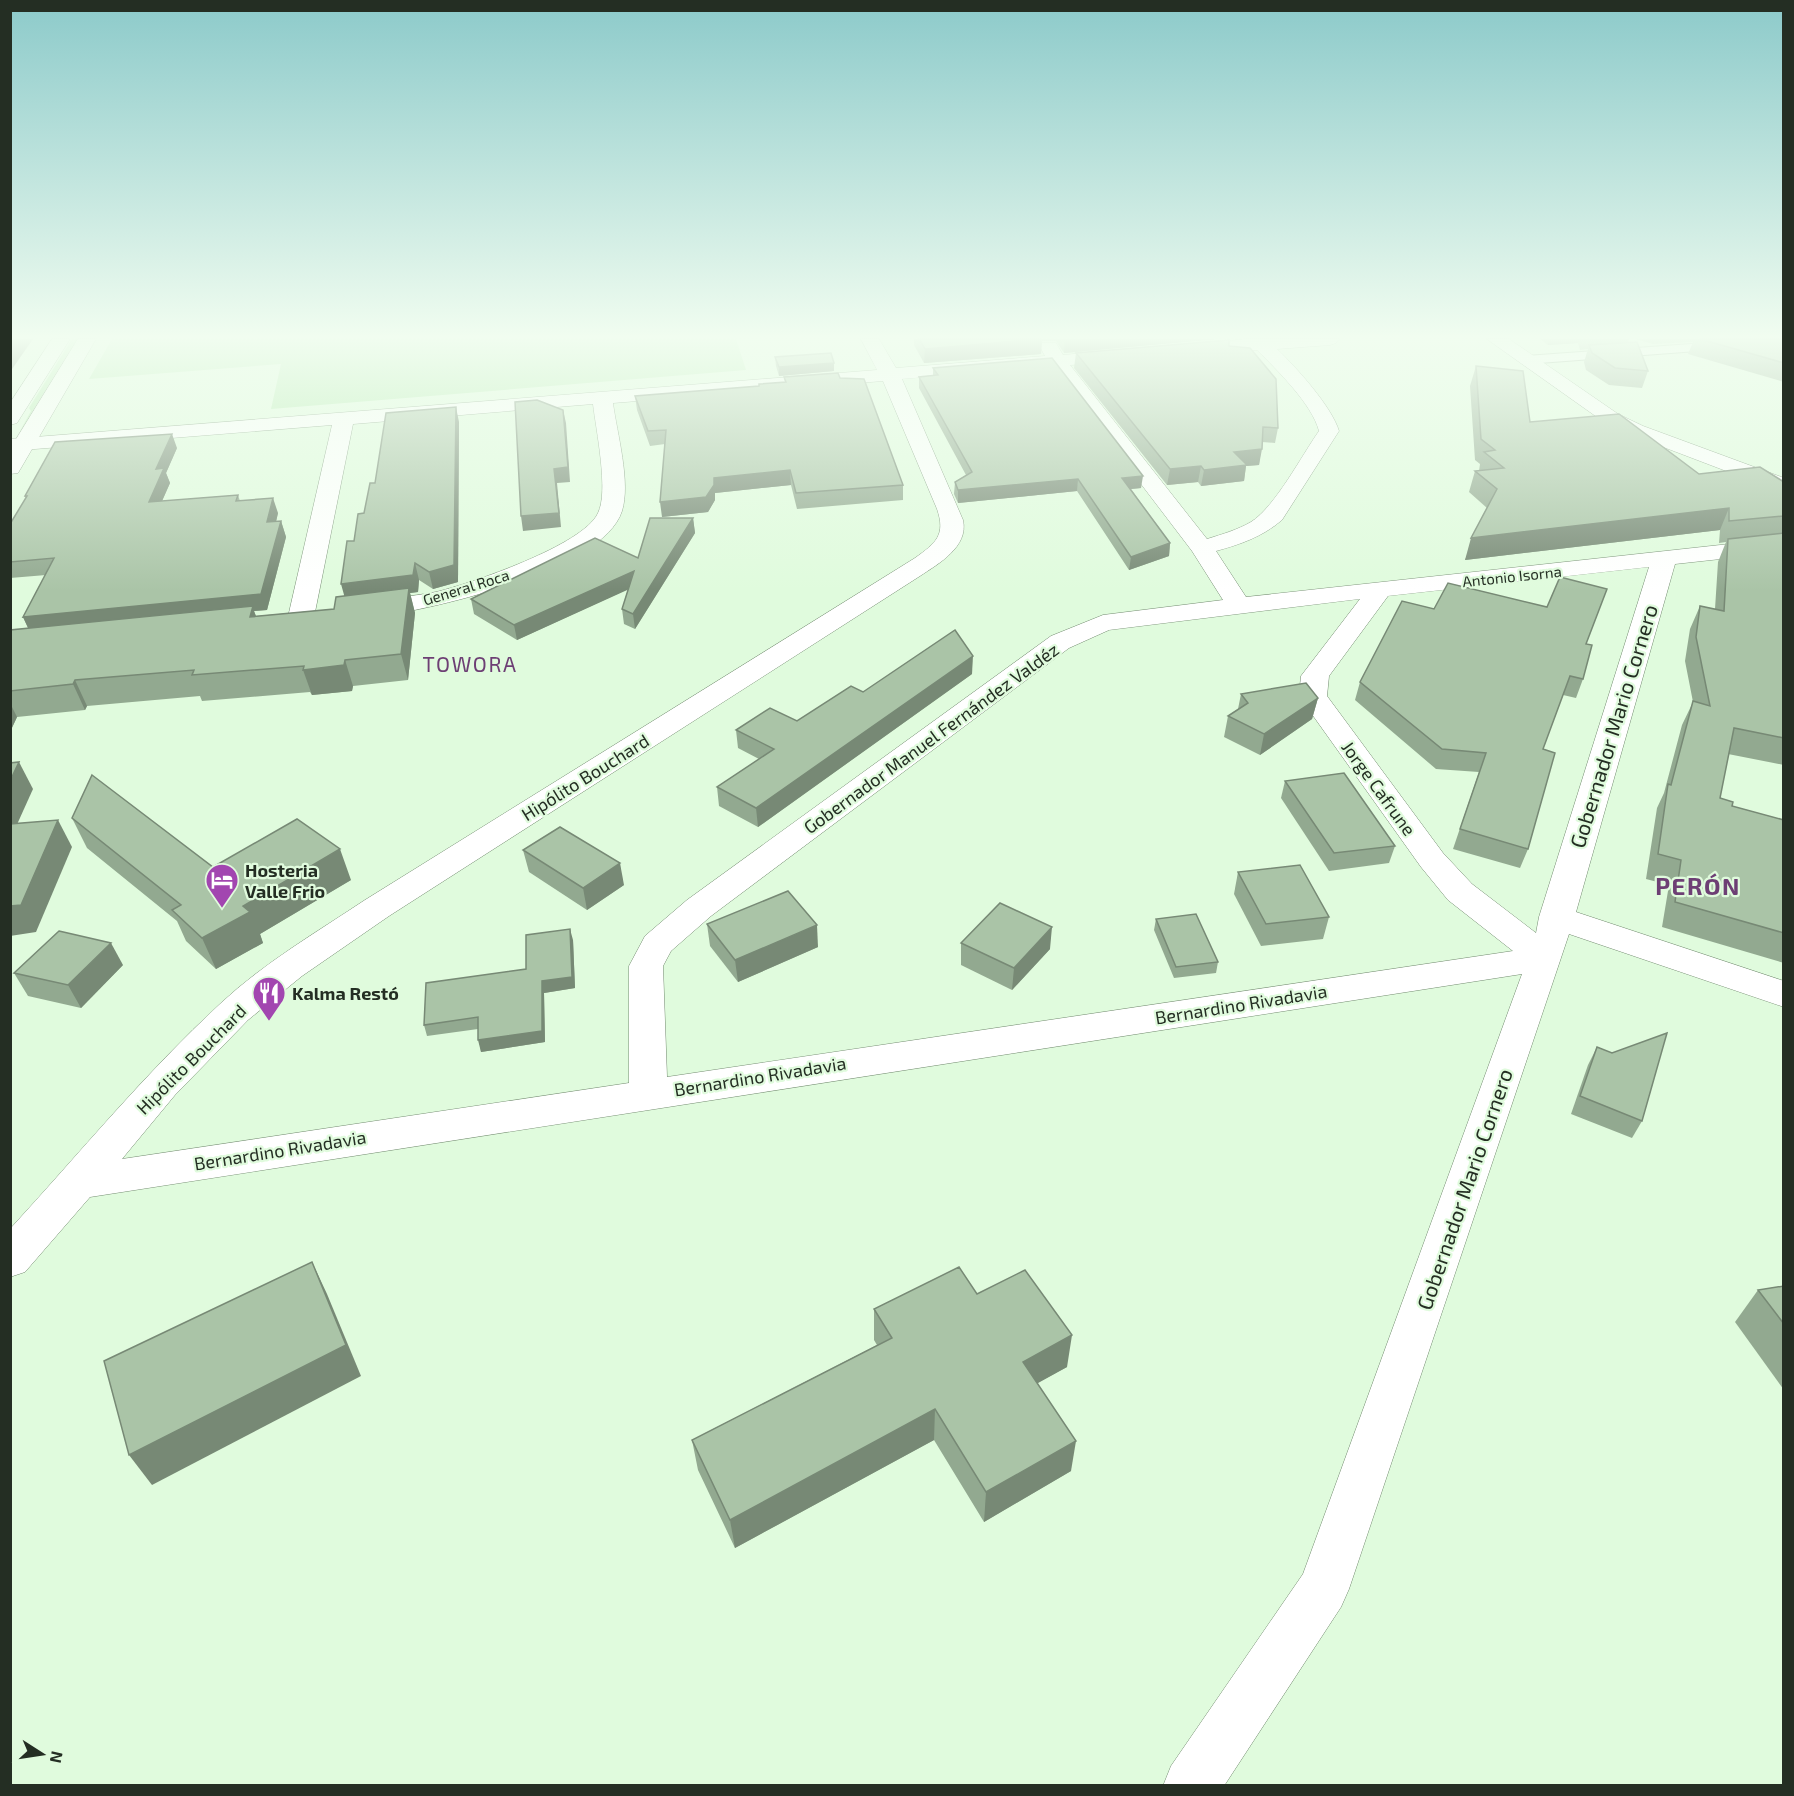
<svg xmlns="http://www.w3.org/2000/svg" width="1794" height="1796" font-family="'Exo 2',sans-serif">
	<rect width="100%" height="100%" fill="#e0fbdd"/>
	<g fill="#b4eaaf">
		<path d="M 72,339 L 77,339 L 19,433 L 31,411 L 29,408 Z"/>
		<path d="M 112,339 L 736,339 L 746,370 L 271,409 L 281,364 L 89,379 Z"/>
	</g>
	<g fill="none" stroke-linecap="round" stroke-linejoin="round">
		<g stroke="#738b70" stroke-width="2">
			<path id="service" d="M 1719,342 L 1725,346 L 1723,349 L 1526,364 L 1520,360 L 1526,356 Z"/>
		</g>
		<g stroke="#738b70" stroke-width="1">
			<g id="minor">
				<path d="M 861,339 L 879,339 L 896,368 L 1045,356 L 1040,347 L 1042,343 L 1056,343 L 1063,355 L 1118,350 L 1125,352 L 1127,356 L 1125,360 L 1118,362 L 1070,365 L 1207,539 C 1223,534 1237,530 1251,522 C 1275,507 1302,455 1319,431 C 1312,404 1277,370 1257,350 L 1194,356 L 1187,354 L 1185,350 L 1187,346 L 1194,344 L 1247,339 L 1339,339 L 1336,343 L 1330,345 L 1277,349 C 1296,367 1332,407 1339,431 L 1282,520 C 1262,537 1241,544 1216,551 L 1246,597 L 1784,538 L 1784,552 L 1675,564 L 1576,912 L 1784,981 L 1784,1007 L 1569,934 L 1349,1589 L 1341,1607 L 1224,1786 L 1163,1786 L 1171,1766 L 1303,1574 L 1522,974 L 90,1197 L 25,1272 L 10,1277 L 10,1229 C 80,1153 145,1073 221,1003 C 264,963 317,932 365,900 L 915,558 C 936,543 946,535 937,509 L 883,381 L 613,403 C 617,433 631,482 622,511 C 603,572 425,611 368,618 L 359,615 L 355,610 L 359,605 C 384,598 410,597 436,592 C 470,584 584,545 598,513 C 609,491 596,430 593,404 L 353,424 L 314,617 L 310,622 L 301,625 L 292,622 L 288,617 L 332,425 L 10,451 L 10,439 L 877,370 ZM 1052,367 L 1192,551 L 1223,600 L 1103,615 L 1051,636 L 687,900 L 645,936 L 629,966 L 629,1083 L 122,1159 L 175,1095 L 248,1020 L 302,976 L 389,916 L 920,576 C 938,564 969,547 963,520 L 902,379 ZM 1649,567 L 1539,917 L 1536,933 L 1472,884 L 1443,853 L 1327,696 L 1329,676 L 1388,596 ZM 1360,599 L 1301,676 L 1299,696 L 1421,867 L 1448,900 L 1513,951 L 667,1077 L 663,966 L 671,951 L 711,916 L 1069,648 L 1109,630 Z"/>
				<path d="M 1487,339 L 1509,339 L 1618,414 L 1643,426 L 1784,478 L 1784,493 L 1629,434 L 1604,422 Z"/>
			</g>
		</g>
		<g stroke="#738b70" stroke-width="1">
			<g id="secondary">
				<path d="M 52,339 L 70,339 L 17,423 L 10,425 L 10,403 Z"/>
				<path d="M 78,339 L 96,339 L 21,468 L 18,473 L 10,474 L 10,449 Z"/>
			</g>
		</g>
		<use href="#service" fill="#fff" fill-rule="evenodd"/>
		<use href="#minor" fill="#fff" fill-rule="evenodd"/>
		<use href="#secondary" fill="#fff" fill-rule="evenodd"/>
	</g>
	<g fill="#92a990">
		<path d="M 914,339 L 1216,339 L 1064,353 L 1056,341 L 1042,341 L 1041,354 L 924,363 L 914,345 Z"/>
		<path d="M 1540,339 L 1629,339 L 1628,342 L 1648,371 L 1642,388 L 1609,385 L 1586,370 L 1584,362 L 1588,349 L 1580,350 L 1578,343 L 1548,345 Z"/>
		<path d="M 1636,339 L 1784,339 L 1784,382 L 1688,354 L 1693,342 L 1653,344 Z"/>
		<path d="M 1229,346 L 1278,428 L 1275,443 L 1262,442 L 1259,465 L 1246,466 L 1244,481 L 1201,486 L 1198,482 L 1167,485 L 1074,368 L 1076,353 Z"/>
		<path d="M 775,357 L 834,363 L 834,371 L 779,376 L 776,366 Z"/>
		<path d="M 1476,366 L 1530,422 L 1699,474 L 1784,482 L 1784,765 L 1728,754 L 1720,798 L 1732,806 L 1784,820 L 1784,963 L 1662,927 L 1669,885 L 1646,879 L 1657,808 L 1664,793 L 1682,725 L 1693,702 L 1685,661 L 1690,629 L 1700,606 L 1715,609 L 1718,562 L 1726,542 L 1719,543 L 1720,530 L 1465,560 L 1487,508 L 1469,492 L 1475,471 L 1479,471 L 1480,464 L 1475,460 L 1470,386 Z"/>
		<path d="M 933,368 L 1141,488 L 1131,489 L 1170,543 L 1169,556 L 1129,570 L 1077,491 L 958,503 L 954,494 L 955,482 L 966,475 L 919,388 L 919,377 L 933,375 Z"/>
		<path d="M 784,377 L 840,378 L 903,485 L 903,500 L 797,509 L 791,485 L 715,493 L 715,500 L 708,512 L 662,517 L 665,444 L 650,446 L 637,410 L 635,396 L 759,386 L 785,382 Z"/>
		<path d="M 459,422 L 458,582 L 433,589 L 419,580 L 418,592 L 410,593 L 415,613 L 408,680 L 353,686 L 352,691 L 312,695 L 310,692 L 202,701 L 200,696 L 87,706 L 85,710 L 17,717 L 10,732 L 10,630 L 28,628 L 23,617 L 46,575 L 10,578 L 10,524 L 26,498 L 25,496 L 177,448 L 166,473 L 170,483 L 162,501 L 238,495 L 240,501 L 278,513 L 276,522 L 281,521 L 286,537 L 267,610 L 254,611 L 256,616 L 334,609 L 344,596 L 354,541 L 375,483 Z"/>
		<path d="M 693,518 L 695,533 L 635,629 L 624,624 L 622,609 L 628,589 L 517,640 L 474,614 L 471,599 L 638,558 Z"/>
		<path d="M 1586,644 L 1583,679 L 1576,698 L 1563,695 L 1543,749 L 1528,849 L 1520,868 L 1453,849 L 1479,772 L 1436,769 L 1355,700 L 1360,682 Z"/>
		<path d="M 972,674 L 758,827 L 719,806 L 717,787 L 759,759 L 738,748 L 736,730 L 797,721 L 863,692 Z"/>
		<path d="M 1241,694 L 1318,698 L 1312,719 L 1260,755 L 1224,737 L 1228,716 L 1238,709 Z"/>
		<path d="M 1285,781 L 1395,846 L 1389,863 L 1329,871 L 1281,798 Z"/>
		<path d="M 72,818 L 213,867 L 351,880 L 260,934 L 263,943 L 216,969 L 186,941 L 177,921 L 87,848 Z"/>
		<path d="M 523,850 L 624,885 L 587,910 L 529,872 Z"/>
		<path d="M 1238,872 L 1329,917 L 1323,939 L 1261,946 L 1234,894 Z"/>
		<path d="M 1156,919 L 1218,962 L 1216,973 L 1174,978 L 1154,930 Z"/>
		<path d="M 707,924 L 818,947 L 738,982 L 710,946 Z"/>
		<path d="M 573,940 L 575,988 L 544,993 L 545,1042 L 481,1052 L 478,1029 L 427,1036 L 424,1025 L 526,969 Z"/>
		<path d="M 961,943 L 1050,949 L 1012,990 L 961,965 Z"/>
		<path d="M 123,965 L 81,1008 L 28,996 L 14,973 Z"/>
		<path d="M 1597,1047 L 1642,1121 L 1632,1138 L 1571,1114 L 1588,1065 Z"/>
		<path d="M 1784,1286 L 1784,1390 L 1735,1322 L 1758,1290 Z"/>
		<path d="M 977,1294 L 1067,1367 L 1037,1383 L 1071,1471 L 984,1522 L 934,1440 L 735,1548 L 698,1470 L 692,1440 L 877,1345 L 874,1340 L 874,1309 Z"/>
	</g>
	<g fill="#778975">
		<path d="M 10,339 L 33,339 L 10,372 Z"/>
		<path d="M 1042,339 L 1041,354 L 924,363 L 925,349 Z"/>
		<path d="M 1065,339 L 1216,339 L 1064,353 Z"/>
		<path d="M 1550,339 L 1579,339 L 1578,343 L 1548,345 Z"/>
		<path d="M 834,363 L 834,371 L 779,376 L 779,367 Z"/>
		<path d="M 456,407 L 459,422 L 458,582 L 433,589 L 429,572 Z"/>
		<path d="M 563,410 L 566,423 L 570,482 L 557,483 L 561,527 L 523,531 L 521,516 L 554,469 Z"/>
		<path d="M 172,434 L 177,448 L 166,473 L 170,483 L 155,517 L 149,502 L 156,469 Z"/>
		<path d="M 1262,449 L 1259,465 L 1246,466 L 1244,481 L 1201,486 L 1204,470 L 1234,452 Z"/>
		<path d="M 1201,466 L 1198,482 L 1167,485 L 1170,469 Z"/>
		<path d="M 790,470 L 791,485 L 715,493 L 715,500 L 708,512 L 662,517 L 660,502 L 714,478 Z"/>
		<path d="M 1143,476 L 1141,488 L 1121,490 L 1122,478 Z"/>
		<path d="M 1078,479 L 1077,491 L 958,503 L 958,490 Z"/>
		<path d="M 273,498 L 278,513 L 272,538 L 267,522 Z"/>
		<path d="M 1729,508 L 1720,530 L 1465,560 L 1471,538 Z"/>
		<path d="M 693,518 L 695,533 L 635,629 L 633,614 Z"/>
		<path d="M 281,521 L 286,537 L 267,610 L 254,611 L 261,631 L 31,634 L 23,617 Z"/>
		<path d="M 1170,543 L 1169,556 L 1129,570 L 1131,557 Z"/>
		<path d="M 415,563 L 419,580 L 418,592 L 410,593 L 415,613 L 408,680 L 401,654 L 346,602 L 341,584 Z"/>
		<path d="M 634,571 L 636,586 L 517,640 L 514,625 Z"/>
		<path d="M 973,656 L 972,674 L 758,827 L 756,808 Z"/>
		<path d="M 345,660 L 353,686 L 352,691 L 312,695 L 303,670 Z"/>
		<path d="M 75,680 L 87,706 L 85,710 L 73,684 Z"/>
		<path d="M 1318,698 L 1312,719 L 1260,755 L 1264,734 Z"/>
		<path d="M 10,703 L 17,717 L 10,732 Z"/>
		<path d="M 19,762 L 33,789 L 10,840 L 10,781 Z"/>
		<path d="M 58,820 L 72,847 L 36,932 L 10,936 L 10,906 Z"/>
		<path d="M 340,849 L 351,880 L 260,934 L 263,943 L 216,969 L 202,938 L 243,906 Z"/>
		<path d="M 620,863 L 624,885 L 587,910 L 583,888 Z"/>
		<path d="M 817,925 L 818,947 L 738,982 L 735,960 Z"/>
		<path d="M 1052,927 L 1050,949 L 1012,990 L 1014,968 Z"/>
		<path d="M 570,929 L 573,940 L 575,988 L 544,993 L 545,1042 L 481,1052 L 478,1040 L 542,981 Z"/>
		<path d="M 111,943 L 123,965 L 81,1008 L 68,985 Z"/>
		<path d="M 312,1262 L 327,1294 L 361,1376 L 152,1485 L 129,1455 Z"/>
		<path d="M 1072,1335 L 1067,1367 L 1020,1393 L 1023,1362 Z"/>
		<path d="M 935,1409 L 934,1440 L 735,1548 L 730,1520 Z"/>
		<path d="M 1076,1441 L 1071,1471 L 984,1522 L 986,1492 Z"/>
	</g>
	<g fill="#aac4a7" stroke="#778975" stroke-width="1.5">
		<path d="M 919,339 L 1041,339 L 925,349 Z"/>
		<path d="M 1700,339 L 1784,339 L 1784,363 Z"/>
		<path d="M 1229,340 L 1229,346 L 1250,348 L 1276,379 L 1278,428 L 1263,427 L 1262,449 L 1234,452 L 1247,465 L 1204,470 L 1201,466 L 1170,469 L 1076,353 Z"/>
		<path d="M 1637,342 L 1648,371 L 1615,368 L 1592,353 L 1589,345 Z"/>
		<path d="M 831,353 L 834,363 L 779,367 L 775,357 Z"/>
		<path d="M 1052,358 L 1143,476 L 1122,478 L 1170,543 L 1131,557 L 1078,479 L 958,490 L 955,482 L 972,472 L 919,377 L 938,375 L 933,368 Z"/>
		<path d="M 1476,366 L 1523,371 L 1530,422 L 1619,414 L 1699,474 L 1760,467 L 1784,482 L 1784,516 L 1729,521 L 1729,508 L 1471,538 L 1497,489 L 1475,471 L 1504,468 L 1484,452 L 1495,450 L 1481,439 Z"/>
		<path d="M 838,373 L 840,378 L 864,379 L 903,485 L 796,493 L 790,470 L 714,478 L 714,485 L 706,497 L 660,502 L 666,430 L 648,431 L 635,396 L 759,386 L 759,384 L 786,382 L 784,377 Z"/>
		<path d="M 537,400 L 563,410 L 568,467 L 554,469 L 559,513 L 521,516 L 515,402 Z"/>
		<path d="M 456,407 L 454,565 L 429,572 L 415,563 L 413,575 L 341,584 L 347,541 L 354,541 L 358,514 L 364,513 L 370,483 L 375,483 L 386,413 Z"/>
		<path d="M 172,434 L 156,469 L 164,468 L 149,502 L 238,495 L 236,501 L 273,498 L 267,522 L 281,521 L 261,594 L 23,617 L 54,558 L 10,562 L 10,524 L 27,496 L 25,496 L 55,442 Z"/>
		<path d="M 650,518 L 693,518 L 633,614 L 622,609 L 634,571 L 514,625 L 471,599 L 595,538 L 638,558 Z"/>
		<path d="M 1784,533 L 1784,738 L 1734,728 L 1720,798 L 1733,802 L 1732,806 L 1784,820 L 1784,933 L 1675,902 L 1681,860 L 1658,854 L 1668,784 L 1671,785 L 1693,701 L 1710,706 L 1696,637 L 1700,606 L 1724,611 L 1728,539 Z"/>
		<path d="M 1560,577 L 1607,589 L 1586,644 L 1592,645 L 1583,679 L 1570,676 L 1543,749 L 1555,753 L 1528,849 L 1460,829 L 1486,753 L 1442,749 L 1360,682 L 1402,601 L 1434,609 L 1448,583 L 1547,607 Z"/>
		<path d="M 409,588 L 401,654 L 345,660 L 344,665 L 303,670 L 304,666 L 192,675 L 194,670 L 75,680 L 73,684 L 10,691 L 10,630 L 253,606 L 250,617 L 334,609 L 336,597 Z"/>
		<path d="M 955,630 L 973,656 L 756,808 L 717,787 L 774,749 L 736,730 L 770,708 L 797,721 L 851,686 L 863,692 Z"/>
		<path d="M 1306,683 L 1318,698 L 1264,734 L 1228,716 L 1248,703 L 1241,694 Z"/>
		<path d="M 19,762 L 10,781 L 10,763 Z"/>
		<path d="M 1344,773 L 1395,846 L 1334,853 L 1285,781 Z"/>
		<path d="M 92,775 L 213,867 L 297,819 L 340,849 L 243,906 L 250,912 L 202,938 L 172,910 L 181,905 L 72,818 Z"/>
		<path d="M 58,820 L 21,905 L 10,906 L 10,824 Z"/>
		<path d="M 560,827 L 620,863 L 583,888 L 523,850 Z"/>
		<path d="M 1300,865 L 1329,917 L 1266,924 L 1238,872 Z"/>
		<path d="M 788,891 L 817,925 L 735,960 L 707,924 Z"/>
		<path d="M 1000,903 L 1052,927 L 1014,968 L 961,943 Z"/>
		<path d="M 1196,914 L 1218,962 L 1176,967 L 1156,919 Z"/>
		<path d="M 570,929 L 572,977 L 542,981 L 542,1031 L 478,1040 L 478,1017 L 424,1025 L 426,983 L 526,969 L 526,935 Z"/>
		<path d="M 59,931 L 111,943 L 68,985 L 14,973 Z"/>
		<path d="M 1667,1033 L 1642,1121 L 1580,1096 L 1597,1047 L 1612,1053 Z"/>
		<path d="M 312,1262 L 346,1345 L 129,1455 L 104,1361 Z"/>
		<path d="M 959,1267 L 977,1294 L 1025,1270 L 1072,1335 L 1023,1362 L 1076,1441 L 986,1492 L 935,1409 L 730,1520 L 692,1440 L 892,1338 L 874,1309 Z"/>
		<path d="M 1784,1286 L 1784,1324 L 1758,1290 Z"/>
	</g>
	<linearGradient id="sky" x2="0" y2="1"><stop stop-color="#8ccaca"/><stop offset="0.57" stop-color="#f1fdf0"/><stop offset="1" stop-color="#f1fdf0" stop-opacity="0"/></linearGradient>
	<rect width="1794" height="591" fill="url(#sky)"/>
	<defs>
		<g id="hotel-pin" transform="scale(1.725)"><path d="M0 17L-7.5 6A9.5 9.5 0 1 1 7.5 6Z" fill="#a246b0" stroke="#e0fbdd"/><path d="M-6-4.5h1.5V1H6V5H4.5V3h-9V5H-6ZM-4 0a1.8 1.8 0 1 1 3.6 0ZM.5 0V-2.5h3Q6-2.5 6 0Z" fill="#fff"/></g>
		<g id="restaurant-pin" transform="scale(1.725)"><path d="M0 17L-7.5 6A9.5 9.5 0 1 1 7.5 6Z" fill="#a246b0" stroke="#e0fbdd"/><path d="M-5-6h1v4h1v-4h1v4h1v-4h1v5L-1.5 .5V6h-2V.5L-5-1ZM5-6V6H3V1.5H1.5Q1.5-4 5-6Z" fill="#fff"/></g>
	</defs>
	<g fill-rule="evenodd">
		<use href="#hotel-pin" x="222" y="880"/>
		<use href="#restaurant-pin" x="269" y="993"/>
	</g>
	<g text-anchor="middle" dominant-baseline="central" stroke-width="4.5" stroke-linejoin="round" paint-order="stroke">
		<g font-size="15" fill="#242e23" stroke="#e0fbdd">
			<text transform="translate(1512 576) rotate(-6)">Antonio Isorna</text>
			<text transform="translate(466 587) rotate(-17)">General Roca</text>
		</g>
		<g font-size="18" fill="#242e23" stroke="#e0fbdd">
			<text transform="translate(931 738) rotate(-36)">Gobernador Manuel Fernández Valdéz</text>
			<text transform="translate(585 777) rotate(-32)">Hipólito Bouchard</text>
			<text transform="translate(1379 788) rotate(54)">Jorge Cafrune</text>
			<text transform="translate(1241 1004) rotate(-9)">Bernardino Rivadavia</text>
			<text transform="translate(191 1059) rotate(-45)">Hipólito Bouchard</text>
			<text transform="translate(760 1076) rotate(-9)">Bernardino Rivadavia</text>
			<text transform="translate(280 1150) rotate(-9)">Bernardino Rivadavia</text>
		</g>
		<g font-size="18" font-weight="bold" fill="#242e23" stroke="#e0fbdd" text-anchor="start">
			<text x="245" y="870">Hosteria<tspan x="245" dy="21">Valle Frio</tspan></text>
			<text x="292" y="993">Kalma Restó</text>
		</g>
		<g font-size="21" letter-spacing="1.5" fill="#6d3f74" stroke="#e0fbdd">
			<text x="470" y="663">TOWORA</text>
		</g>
		<g font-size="21" fill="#242e23" stroke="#e0fbdd">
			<text transform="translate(1613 726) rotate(-73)">Gobernador Mario Cornero</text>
			<text transform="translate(1464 1189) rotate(-71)">Gobernador Mario Cornero</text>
		</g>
		<g font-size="24" font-weight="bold" letter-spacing="1.5" fill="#6d3f74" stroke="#e0fbdd">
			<text x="1698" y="885">PERÓN</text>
		</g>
	</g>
	<rect width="1794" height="1796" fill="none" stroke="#242e23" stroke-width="24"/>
	<g transform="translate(42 1754) rotate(102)" stroke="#e0fbdd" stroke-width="4.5" paint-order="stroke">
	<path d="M0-4.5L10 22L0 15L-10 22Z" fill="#242e23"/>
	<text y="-9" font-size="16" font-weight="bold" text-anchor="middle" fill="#242e23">N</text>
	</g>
</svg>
